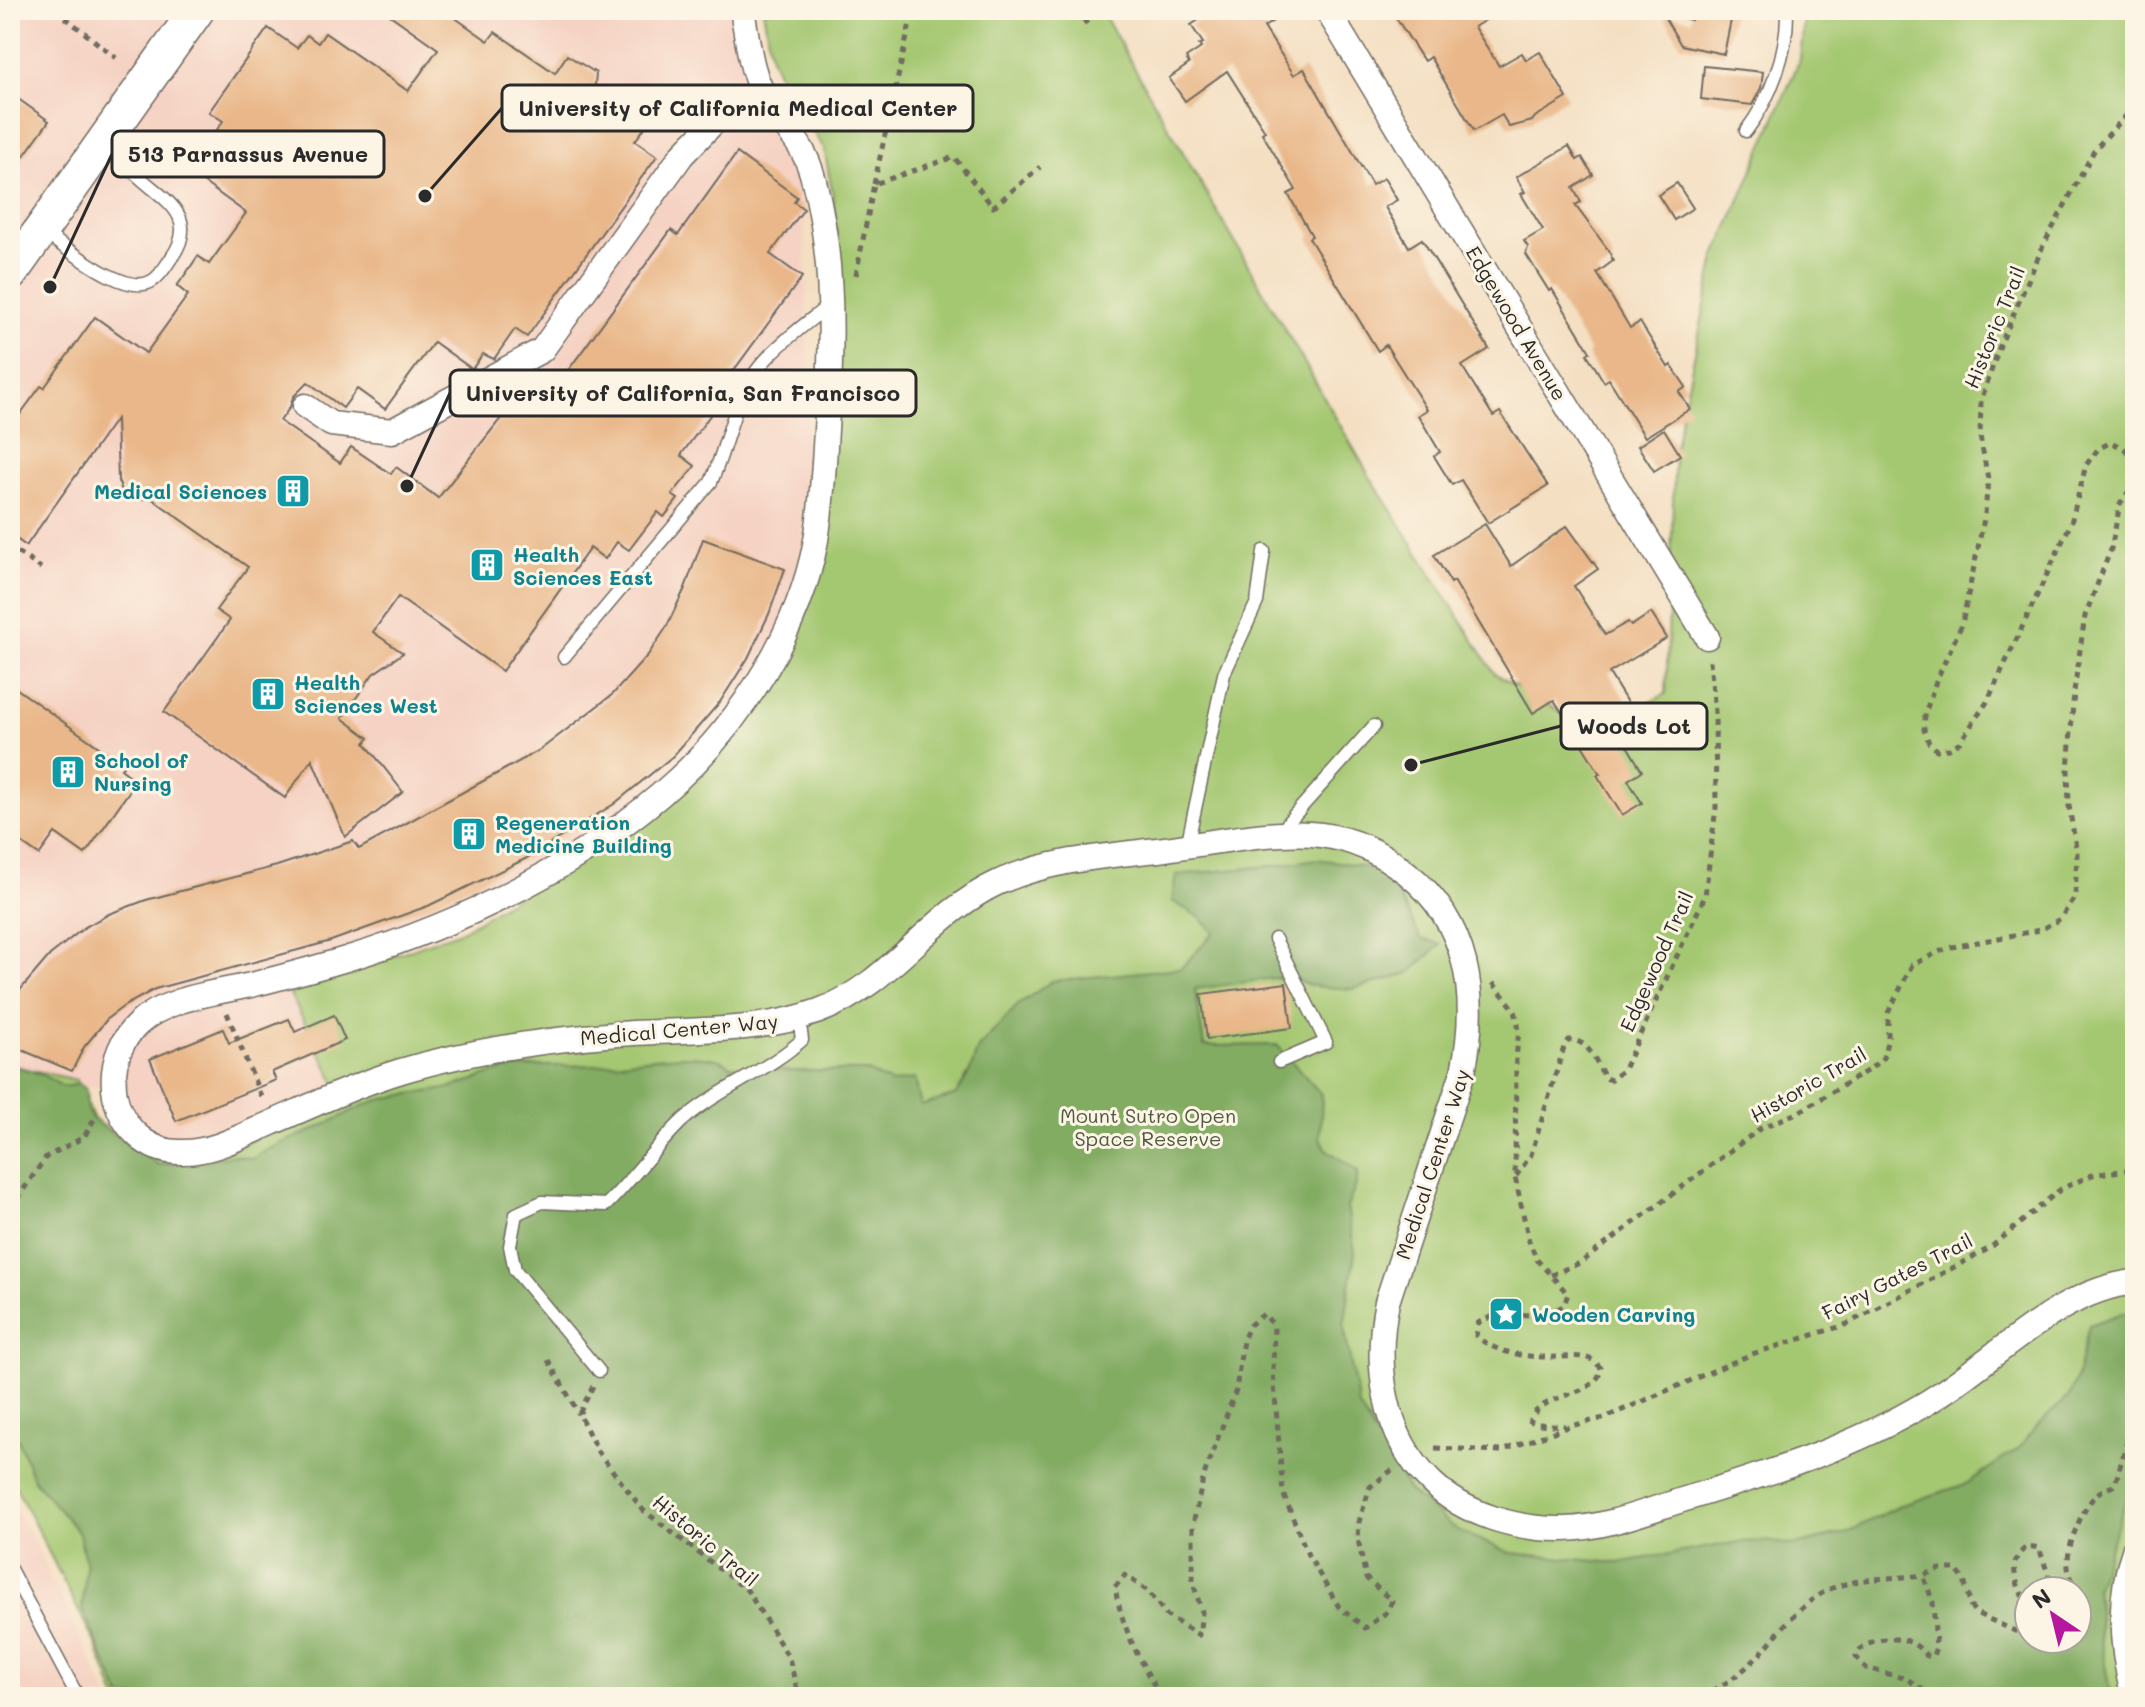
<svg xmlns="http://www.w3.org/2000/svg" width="2145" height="1707" font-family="Mali,sans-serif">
	<rect width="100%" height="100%" fill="#fcf5e5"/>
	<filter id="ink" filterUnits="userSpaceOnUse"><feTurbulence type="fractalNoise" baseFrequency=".0125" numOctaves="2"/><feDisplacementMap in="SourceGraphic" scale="16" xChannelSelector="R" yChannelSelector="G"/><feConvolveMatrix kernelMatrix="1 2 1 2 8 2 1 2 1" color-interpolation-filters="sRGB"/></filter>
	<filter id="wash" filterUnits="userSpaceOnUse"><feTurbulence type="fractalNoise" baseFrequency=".006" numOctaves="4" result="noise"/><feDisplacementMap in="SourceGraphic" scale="32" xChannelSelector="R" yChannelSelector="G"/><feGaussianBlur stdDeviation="1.8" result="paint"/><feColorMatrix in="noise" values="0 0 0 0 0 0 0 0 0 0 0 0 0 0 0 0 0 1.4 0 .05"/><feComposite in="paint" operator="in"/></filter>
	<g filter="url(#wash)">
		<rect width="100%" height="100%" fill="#f4dfc2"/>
		<g fill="#f5d2c3">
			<path d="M 10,10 L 734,10 L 778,101 L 804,211 L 808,379 L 800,593 L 700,759 L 583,851 L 281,978 L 345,1101 L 173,1164 L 105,1089 L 10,1066 Z"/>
			<path d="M 10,1502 L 30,1533 L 108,1697 L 10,1697 Z"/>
		</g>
		<path fill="#a4c771" stroke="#68794e" stroke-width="2" fill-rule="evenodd" d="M 763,10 L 1101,10 L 1370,477 L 1495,674 L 1594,731 L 1666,694 L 1675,447 L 1715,258 L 1800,59 L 1805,10 L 2135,10 L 2135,1697 L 116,1697 L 95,1643 L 10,1476 L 10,1065 L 77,1080 L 96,1124 L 135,1150 L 173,1164 L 220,1154 L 345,1101 L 290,994 L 463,930 L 646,816 L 699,777 L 755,701 L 807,610 L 840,268 L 832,190 L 824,148 L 788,96 L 771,57 ZM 2029,1591 L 2077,1591 L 2077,1639 L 2029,1639 Z"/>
		<path fill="#83ac63" stroke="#576c47" stroke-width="2" fill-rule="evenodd" d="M 1317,859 C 1334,862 1352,863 1368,868 C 1396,878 1407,914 1421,939 L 1441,944 L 1408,974 L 1353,989 L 1311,986 L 1289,976 L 1195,989 L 1204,1046 L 1277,1045 L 1322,1095 L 1320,1137 L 1327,1150 L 1358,1171 L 1356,1185 L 1347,1207 L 1355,1252 L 1344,1327 L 1359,1407 L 1409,1491 L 1458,1531 L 1511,1553 L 1618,1563 L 1739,1542 L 1765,1541 L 1795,1545 L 1845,1533 L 1902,1505 L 1966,1484 L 2019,1448 L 2037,1426 L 2069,1396 L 2077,1377 L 2089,1325 L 2120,1314 L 2135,1312 L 2135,1488 L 2125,1502 L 2096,1587 L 2101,1642 L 2111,1697 L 121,1697 L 82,1609 L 86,1566 L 79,1533 L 33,1479 L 10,1418 L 10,1065 L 39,1073 L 62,1086 L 70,1086 L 78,1083 L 86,1089 L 87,1111 L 92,1118 L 159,1165 L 235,1155 L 252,1159 C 272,1145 296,1138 318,1128 C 339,1119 357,1106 379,1100 C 400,1094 424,1093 445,1089 C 467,1084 487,1074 509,1069 C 537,1064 566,1067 594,1065 C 626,1063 708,1045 731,1066 L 790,1071 L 867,1071 L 891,1083 L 915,1079 L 921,1106 L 956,1095 L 970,1071 L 978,1048 L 1018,1005 L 1052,981 L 1181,968 L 1214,933 L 1201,918 L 1172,901 L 1176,875 L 1271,866 ZM 2029,1591 L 2077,1591 L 2077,1639 L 2029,1639 Z"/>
		<g id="blocks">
			<g fill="#e9b789">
				<path d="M 383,10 L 444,10 L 488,41 L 495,32 L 555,73 L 567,55 L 596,73 L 595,85 L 619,103 L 629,95 L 654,115 L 635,141 L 657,156 L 527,337 L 515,329 L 494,359 L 483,354 L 472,369 L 434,342 L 385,409 L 357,389 L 343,408 L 308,382 L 293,397 L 290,407 L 280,421 L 340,463 L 351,447 L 391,474 L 396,467 L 438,498 L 528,384 L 547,399 L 671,230 L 678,235 L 737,153 L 797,197 L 794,202 L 804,209 L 770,254 L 802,277 L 721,388 L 727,392 L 681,455 L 695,466 L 672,495 L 678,499 L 664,517 L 658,512 L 629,550 L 617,542 L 605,559 L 590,548 L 502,671 L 398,597 L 373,632 L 403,653 L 373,674 L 342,718 L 369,738 L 365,743 L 403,792 L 345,837 L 312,759 L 285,798 L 164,712 L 230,620 L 216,610 L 248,567 L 151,498 L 136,500 L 123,493 L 118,481 L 116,419 L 26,546 L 10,534 L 10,428 L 41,386 L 44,388 L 95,317 L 146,353 L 188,295 L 177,286 L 187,272 L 198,256 L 209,264 L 246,213 L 188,171 L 223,121 L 209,112 L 268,28 L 297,48 L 307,35 L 318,43 L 325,33 L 408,91 L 438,49 Z"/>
				<path d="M 1194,10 L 1290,10 L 1264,27 L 1294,75 L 1304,69 L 1372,185 L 1384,178 L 1397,200 L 1385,207 L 1409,247 L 1422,239 L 1489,349 L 1462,366 L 1493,416 L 1500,412 L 1548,486 L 1488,523 L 1461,480 L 1452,485 L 1434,456 L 1440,452 L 1418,415 L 1427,410 L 1386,345 L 1378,351 L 1309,238 L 1312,236 L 1288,194 L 1296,190 L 1262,133 L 1265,131 L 1227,71 L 1185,101 L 1169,78 L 1189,64 L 1186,58 L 1201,48 L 1199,45 L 1203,43 L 1191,25 L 1200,19 Z"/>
				<path d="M 1391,10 L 1502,10 L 1474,27 L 1499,66 L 1522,53 L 1526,60 L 1540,52 L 1567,98 L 1535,117 L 1532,121 L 1509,127 L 1502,115 L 1474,131 L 1430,57 L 1424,61 Z"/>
				<path d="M 1693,10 L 1733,10 L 1724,54 L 1681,45 L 1662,13 L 1691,20 Z"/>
				<path d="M 1704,66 L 1763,72 L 1761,88 L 1752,105 L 1701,99 Z"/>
				<path d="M 10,93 L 49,121 L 10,175 Z"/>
				<path d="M 1569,146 L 1577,160 L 1582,157 L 1593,175 L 1573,188 L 1581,202 L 1575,205 L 1609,251 L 1613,261 L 1597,273 L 1630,328 L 1640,322 L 1668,367 L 1671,365 L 1686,387 L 1679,392 L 1690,409 L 1645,437 L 1609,379 L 1604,382 L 1587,354 L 1590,352 L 1552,289 L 1549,291 L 1526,254 L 1528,247 L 1524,241 L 1543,230 L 1521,194 L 1525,192 L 1516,177 Z"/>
				<path d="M 1677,183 L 1693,208 L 1674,220 L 1658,195 Z"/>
				<path d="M 1664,429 L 1680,455 L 1654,471 L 1638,446 Z"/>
				<path d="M 1485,524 L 1511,566 L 1567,526 L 1598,569 L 1574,586 L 1605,635 L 1628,622 L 1631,626 L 1651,613 L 1667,638 L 1609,673 L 1641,725 L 1622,737 L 1642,771 L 1628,780 L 1642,803 L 1622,815 L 1597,775 L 1600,774 L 1554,700 L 1533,713 L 1454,581 L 1451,583 L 1434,555 Z"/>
				<path d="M 703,539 L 785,569 L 769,614 L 748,658 L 720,702 L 673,756 L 614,804 L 525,859 L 428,906 L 331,941 L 155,989 L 124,1006 L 108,1018 L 84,1047 L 72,1071 L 10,1045 L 10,1004 L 15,996 L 50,955 L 85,927 L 109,914 L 146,900 L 277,866 L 353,841 L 359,849 L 540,750 L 613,694 L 648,655 L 666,628 L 685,588 Z"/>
				<path d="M 10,684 L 124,765 L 121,769 L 130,776 L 128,779 L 135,783 L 85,854 L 55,833 L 39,855 L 10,835 Z"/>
				<path d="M 1286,983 L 1292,1028 L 1207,1039 L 1201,994 Z"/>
				<path d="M 334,1015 L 345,1040 L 272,1072 L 276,1080 L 176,1121 L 150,1059 L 223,1029 L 229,1043 L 289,1019 L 295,1032 Z"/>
			</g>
		</g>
	</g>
	<g filter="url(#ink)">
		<use href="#blocks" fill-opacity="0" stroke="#716a60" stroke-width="2"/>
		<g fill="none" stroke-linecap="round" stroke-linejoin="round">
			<g stroke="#716a60" stroke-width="15">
				<g id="lane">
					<path d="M 1746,131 C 1771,98 1788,52 1787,10"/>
					<path d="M 43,232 C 66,247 126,298 152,281 C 161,276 166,265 172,257 C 212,199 122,190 114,138"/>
					<path d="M 564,657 L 711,482 C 723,455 729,426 740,399 C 757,358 795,333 829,305"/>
					<path d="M 1282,835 L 1289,821 L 1374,726"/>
					<path d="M 1187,846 L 1224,674 L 1257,602 L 1264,551"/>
					<path d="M 1275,939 L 1326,1042 L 1279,1062"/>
					<path d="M 599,1371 L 515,1270 L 510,1246 L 516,1214 L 542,1202 L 606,1205 C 633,1179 655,1147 682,1121 C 716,1090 766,1072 802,1040 L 799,1017"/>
					<path d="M 10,1569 L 78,1697"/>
				</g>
			</g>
			<g stroke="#716a60" stroke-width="27">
				<g id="street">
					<path d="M 742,10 C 748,40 750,74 767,101 C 786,132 804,141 814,181 C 833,253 833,341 827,415 C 824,457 823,500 816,540 C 800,629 742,721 676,781 C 587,863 462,924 346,959 C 316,968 286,976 255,984 C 218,993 167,997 138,1024 C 106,1053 105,1107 138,1136 C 150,1147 164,1152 180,1152 C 211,1153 242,1136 269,1124 C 313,1105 355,1085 401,1071 C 471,1050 544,1040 617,1034 C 683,1029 756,1034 819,1011 C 890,985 929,915 997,883 C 1049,859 1109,856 1165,849 C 1212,843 1276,829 1321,835 C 1353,839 1382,853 1407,873 C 1469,923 1479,997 1463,1072 L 1387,1302 C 1374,1365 1383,1435 1431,1482 C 1465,1515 1518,1530 1565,1529 C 1604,1528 1644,1512 1682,1500 C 1767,1474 1852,1448 1928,1402 C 1994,1362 2057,1290 2135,1282"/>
					<path d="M 1327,10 L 1707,637"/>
					<path d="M 305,406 L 331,424 L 392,431 L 542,350 L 682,155 L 716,120 L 737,103 L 761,90"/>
					<path d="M 2134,1697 C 2120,1647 2117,1597 2135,1548"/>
				</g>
			</g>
			<g stroke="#716a60" stroke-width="37">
				<path id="secondary" d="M 10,274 L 197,10"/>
			</g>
			<g stroke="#716a60" stroke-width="5" stroke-dasharray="6 6" stroke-linecap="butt">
				<path d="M 56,10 L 116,58"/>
				<path d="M 111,10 L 114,11"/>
				<path d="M 1077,10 L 1087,24"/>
				<path d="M 2135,106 L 2095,149 L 2043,246 L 1999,348 L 1981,401 L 1980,436 L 1988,479 L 1985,514 L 1962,624 L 1936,681 L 1925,714 L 1924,730 L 1929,743 L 1937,750 L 1949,749 L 1960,742 L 1987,702 L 2071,523 L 2086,465 L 2098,449 L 2111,442 L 2126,450 L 2135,464"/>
				<path d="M 874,184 L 913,10"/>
				<path d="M 856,275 L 874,184 L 954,157 L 993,207 L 1040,167"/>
				<path d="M 10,561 L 17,552 L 41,568"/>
				<path d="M 1493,983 L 1515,1010 L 1519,1030 L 1516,1058 L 1515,1177 L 1529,1241 L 1537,1260 L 1568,1294 L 1564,1305 C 1537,1324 1505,1306 1478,1323 L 1476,1336 C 1498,1355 1532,1358 1561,1357 C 1570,1357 1583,1355 1592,1360 C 1594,1361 1600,1367 1601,1368 C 1598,1399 1541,1390 1530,1421 L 1538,1424 L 1565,1426"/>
				<path d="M 227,1013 L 262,1099"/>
				<path d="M 1516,1176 L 1531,1155 L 1564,1047 L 1569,1040 C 1589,1039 1597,1064 1605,1078 L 1611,1080 L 1624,1069 L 1705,896 L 1716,807 L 1715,712 L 1710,661"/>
				<path d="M 10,1209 L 46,1157 L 84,1137 L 96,1116"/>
				<path d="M 1551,1275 L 1580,1263 L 1761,1128 L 1799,1112 L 1870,1069 L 1883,1058 L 1888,1038 L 1888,1013 L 1912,965 L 1947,948 L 2040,930 L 2060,919 L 2075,897 L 2077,853 L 2069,806 L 2068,770 L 2074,691 L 2085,616 L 2111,549 L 2120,504 L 2133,485 L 2135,467"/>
				<path d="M 548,1360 L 579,1414"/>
				<path d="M 593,1386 L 579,1414 L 598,1452 L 643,1510 L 747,1590 L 789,1658 L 799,1697"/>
				<path d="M 1435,1448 L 1501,1451 L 1570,1426 L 1604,1418 L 1752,1354 L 1845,1325 L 1990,1248 L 2061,1189 L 2092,1175 L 2135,1169"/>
				<path d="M 2077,1603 L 2080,1596 C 2077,1586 2069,1578 2068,1567 C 2066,1546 2084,1502 2101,1491 C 2105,1489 2109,1488 2113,1486 L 2116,1481 L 2135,1412"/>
				<path d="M 2029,1608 C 2021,1593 2006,1567 2021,1552 C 2026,1546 2031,1546 2039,1548 L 2054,1591"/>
				<path d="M 1161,1697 C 1140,1661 1122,1629 1115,1587 L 1125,1575 L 1149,1592 L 1167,1616 L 1199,1635 L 1202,1612 L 1193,1583 L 1193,1524 L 1204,1475 L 1236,1390 L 1243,1340 L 1250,1325 L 1264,1314 L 1274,1326 L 1273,1372 L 1283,1493 L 1308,1555 L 1339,1607 L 1365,1628 L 1387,1612 L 1392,1601 L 1366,1578 L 1358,1539 L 1359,1522 L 1370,1487 L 1392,1470"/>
				<path d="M 1702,1697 C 1724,1685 1745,1671 1762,1652 C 1782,1628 1801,1603 1830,1589 C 1859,1577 1893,1579 1923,1575"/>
				<path d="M 1933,1697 L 1907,1679 L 1866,1668 L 1856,1657 C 1861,1638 1895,1635 1912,1643 C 1918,1646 1922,1651 1927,1656 L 1933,1656 L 1936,1647 L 1933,1602 L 1923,1575 L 1940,1569 L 1956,1569 L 1964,1580 L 1971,1607 L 1976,1613 L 2017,1632 L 2029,1629"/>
			</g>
			<use href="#lane" stroke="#fff" stroke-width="12"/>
			<use href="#street" stroke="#fff" stroke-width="24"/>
			<use href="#secondary" stroke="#fff" stroke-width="34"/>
		</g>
	</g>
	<defs>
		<g id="building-square" transform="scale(1.8)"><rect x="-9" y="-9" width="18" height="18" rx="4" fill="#0f9aa8" stroke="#fcf5e5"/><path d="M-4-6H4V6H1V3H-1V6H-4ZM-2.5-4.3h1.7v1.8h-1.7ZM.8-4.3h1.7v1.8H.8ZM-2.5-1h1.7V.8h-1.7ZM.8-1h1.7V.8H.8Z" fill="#fff"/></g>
		<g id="sight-square" transform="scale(1.8)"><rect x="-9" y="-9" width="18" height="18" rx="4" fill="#0f9aa8" stroke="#fcf5e5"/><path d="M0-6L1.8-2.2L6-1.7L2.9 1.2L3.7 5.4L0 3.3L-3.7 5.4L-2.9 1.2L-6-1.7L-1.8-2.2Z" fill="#fff"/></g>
	</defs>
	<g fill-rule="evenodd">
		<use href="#building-square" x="293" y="491"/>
		<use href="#building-square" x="487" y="565"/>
		<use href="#building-square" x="268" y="694"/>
		<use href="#building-square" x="68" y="772"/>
		<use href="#building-square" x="469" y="834"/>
		<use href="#sight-square" x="1506" y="1314"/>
	</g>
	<g text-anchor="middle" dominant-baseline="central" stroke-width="6" stroke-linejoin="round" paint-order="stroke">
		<g font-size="20" fill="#2b2b2b" stroke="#fcf5e5">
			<text transform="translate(1517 323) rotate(59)">Edgewood Avenue</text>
			<text transform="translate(1994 327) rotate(-68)">Historic Trail</text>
			<text transform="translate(1656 961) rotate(-66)">Edgewood Trail</text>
			<text transform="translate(679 1029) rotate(-5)">Medical Center Way</text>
			<text transform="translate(1808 1084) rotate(-30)">Historic Trail</text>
			<text transform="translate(1432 1164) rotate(-72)">Medical Center Way</text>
			<text transform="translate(1897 1276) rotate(-27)">Fairy Gates Trail</text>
			<text transform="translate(706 1540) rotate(40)">Historic Trail</text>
		</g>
		<g font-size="20" font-weight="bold" fill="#0d838f" stroke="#fcf5e5" text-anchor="start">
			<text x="267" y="491" text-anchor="end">Medical Sciences</text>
			<text x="513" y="554">Health<tspan x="513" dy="23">Sciences East</tspan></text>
			<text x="294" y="682">Health<tspan x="294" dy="23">Sciences West</tspan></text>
			<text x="94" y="760">School of<tspan x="94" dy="23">Nursing</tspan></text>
			<text x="495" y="822">Regeneration<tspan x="495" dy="23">Medicine Building</tspan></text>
			<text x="1532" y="1314">Wooden Carving</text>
		</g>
		<g font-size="20" fill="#4f5a40" stroke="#fcf5e5">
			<text x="1148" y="1115">Mount Sutro Open<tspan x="1148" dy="23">Space Reserve</tspan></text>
		</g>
	</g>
	<path fill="none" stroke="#2b2b2b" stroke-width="3" d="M425 196L502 108M50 287L112 154M407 486L450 393M1411 765L1561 726"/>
	<g fill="#2b2b2b" stroke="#fcf5e5" stroke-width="3">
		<circle cx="425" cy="196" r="8"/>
		<circle cx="50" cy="287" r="8"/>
		<circle cx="407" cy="486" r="8"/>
		<circle cx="1411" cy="765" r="8"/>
	</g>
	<g fill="#fcf5e5" stroke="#2b2b2b" stroke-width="3">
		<rect x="502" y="85" width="471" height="46" rx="8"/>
		<rect x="112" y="131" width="272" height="46" rx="8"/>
		<rect x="450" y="370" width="466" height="46" rx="8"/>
		<rect x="1561" y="703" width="146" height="46" rx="8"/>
	</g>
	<g font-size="22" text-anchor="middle" font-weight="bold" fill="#2b2b2b">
		<text x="738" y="116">University of California Medical Center</text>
		<text x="248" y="162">513 Parnassus Avenue</text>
		<text x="683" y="401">University of California, San Francisco</text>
		<text x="1634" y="734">Woods Lot</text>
	</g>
	<rect width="2145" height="1707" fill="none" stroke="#fcf5e5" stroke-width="40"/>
	<g transform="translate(2053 1615) rotate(325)"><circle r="38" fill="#fcf5e5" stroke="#a8a49b" stroke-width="2"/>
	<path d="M0-6L14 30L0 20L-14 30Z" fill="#b5179e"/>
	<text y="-12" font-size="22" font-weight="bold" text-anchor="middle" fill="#2b2b2b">N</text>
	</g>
</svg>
